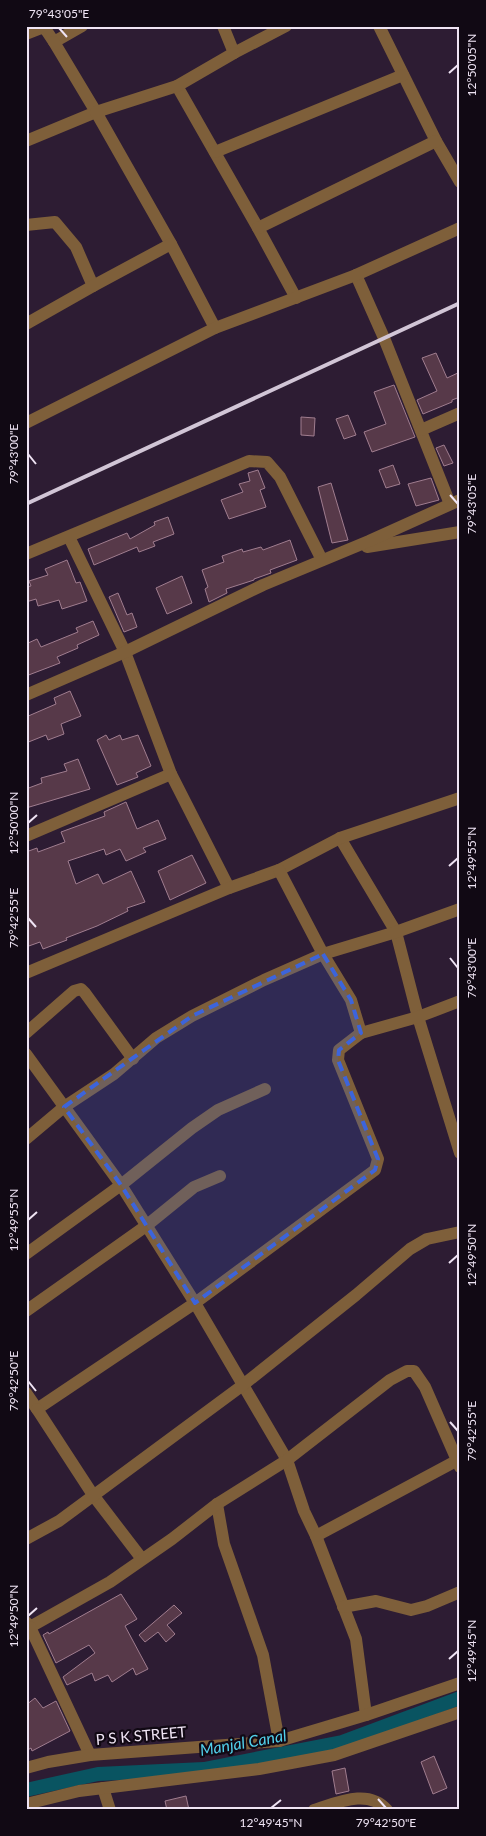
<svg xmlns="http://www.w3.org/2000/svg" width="486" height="1836" font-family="Lato,sans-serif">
	<rect width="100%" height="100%" fill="#2d1c33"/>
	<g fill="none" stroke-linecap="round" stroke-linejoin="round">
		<path stroke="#095461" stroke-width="14" d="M 26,1790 L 98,1774 L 204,1769 L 342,1742 L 460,1698"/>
	</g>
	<g fill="#573949" stroke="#a07d8f">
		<path d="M 436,353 L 447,378 L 460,372 L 460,397 L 452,400 L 452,402 L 423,414 L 417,400 L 437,391 L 422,358 Z"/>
		<path d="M 394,385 L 415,437 L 372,452 L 364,432 L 386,424 L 374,392 Z"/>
		<path d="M 348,415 L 356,435 L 344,439 L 336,419 Z"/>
		<path d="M 301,417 L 315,418 L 314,436 L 301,435 Z"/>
		<path d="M 444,445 L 453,463 L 444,466 L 436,448 Z"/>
		<path d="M 393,465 L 400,484 L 386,488 L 379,470 Z"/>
		<path d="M 258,470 L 265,488 L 260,490 L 266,507 L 229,519 L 221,500 L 243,492 L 239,484 L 250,481 L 248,473 Z"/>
		<path d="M 431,478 L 439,500 L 416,506 L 408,484 Z"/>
		<path d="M 331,483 L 348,540 L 332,543 L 318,487 Z"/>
		<path d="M 168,517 L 174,534 L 153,542 L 155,546 L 139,552 L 137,547 L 94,565 L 88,549 L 127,533 L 130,539 L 155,525 L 154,522 Z"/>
		<path d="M 290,540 L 297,560 L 270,570 L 271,573 L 254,579 L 254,580 L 226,589 L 227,593 L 209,602 L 205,589 L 208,587 L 202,570 L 224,562 L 222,556 L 242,549 L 243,552 L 261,547 L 263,550 Z"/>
		<path d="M 67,560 L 76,583 L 80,582 L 87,601 L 62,609 L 59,600 L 38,606 L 36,599 L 26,602 L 26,587 L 31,586 L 29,581 L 48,575 L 45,569 Z"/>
		<path d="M 182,576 L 192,603 L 167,614 L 156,588 Z"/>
		<path d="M 118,593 L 127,615 L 132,613 L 137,627 L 124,632 L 109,597 Z"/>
		<path d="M 93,621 L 99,635 L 77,645 L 78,648 L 57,657 L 60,663 L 26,676 L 26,644 L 37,639 L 41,647 L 78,632 L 76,628 Z"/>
		<path d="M 70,691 L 81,716 L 61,724 L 64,734 L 48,740 L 46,735 L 26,743 L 26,717 L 56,704 L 54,698 Z"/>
		<path d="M 106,735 L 109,740 L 120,735 L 122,740 L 138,735 L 151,766 L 136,773 L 138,777 L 117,785 L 97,740 Z"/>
		<path d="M 78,759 L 90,789 L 26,808 L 26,789 L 42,783 L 41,778 L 67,771 L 64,764 Z"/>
		<path d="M 126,802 L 137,829 L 158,820 L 166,839 L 143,848 L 146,852 L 126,861 L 120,849 L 106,855 L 104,849 L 68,861 L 76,884 L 98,874 L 103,884 L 131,871 L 145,902 L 127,908 L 128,911 L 97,926 L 66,938 L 67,940 L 43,949 L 40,942 L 26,947 L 26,852 L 37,848 L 38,852 L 65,842 L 61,832 L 105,816 L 104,812 Z"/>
		<path d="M 192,855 L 206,883 L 170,900 L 158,871 Z"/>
		<path d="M 121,1594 L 137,1619 L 125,1626 L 148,1669 L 136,1675 L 133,1668 L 112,1682 L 108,1675 L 95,1681 L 92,1673 L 67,1685 L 63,1677 L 95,1653 L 89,1645 L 56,1663 L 43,1635 L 48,1632 L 49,1634 Z"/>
		<path d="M 174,1605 L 182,1613 L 167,1625 L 175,1634 L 166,1642 L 158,1632 L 145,1642 L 139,1635 Z"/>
		<path d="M 35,1698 L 43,1708 L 56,1701 L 70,1731 L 32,1751 L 31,1748 L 26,1751 L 26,1705 Z"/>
		<path d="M 434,1756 L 447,1788 L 433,1794 L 421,1762 Z"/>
		<path d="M 345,1768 L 349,1791 L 336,1794 L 332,1771 Z"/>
		<path d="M 186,1796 L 189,1810 L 167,1810 L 165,1801 Z"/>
	</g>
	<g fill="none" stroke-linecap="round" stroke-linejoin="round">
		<g stroke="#7e5f3a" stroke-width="12">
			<path d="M 223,26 L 234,53 L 286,26"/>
			<path d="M 379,26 L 436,141 L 460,182"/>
			<path d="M 26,34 L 44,27 L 54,42 L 82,26"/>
			<path d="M 177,86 L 258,228 L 296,298"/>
			<path d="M 26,141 L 96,112 L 54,42"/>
			<path d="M 215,152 L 403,75"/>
			<path d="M 26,225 L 55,222 L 76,247 L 93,286"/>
			<path d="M 258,228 L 436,141"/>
			<path d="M 171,244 L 96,112 L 177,86 L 234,53"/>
			<path d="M 356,275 L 384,338 L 450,504"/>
			<path d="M 26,324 L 93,286 L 171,244 L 215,328"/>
			<path d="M 26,423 L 215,328 L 356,275 L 460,228"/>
			<path d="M 421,430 L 460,413"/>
			<path d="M 69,537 L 125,652 L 171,774 L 229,888"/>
			<path d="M 367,547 L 460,532"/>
			<path d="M 26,554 L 249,461 L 267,462 L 280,477 L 322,560"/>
			<path d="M 26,695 L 125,652 L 263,585 L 369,541 L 460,500"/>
			<path d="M 26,836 L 171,774"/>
			<path d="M 340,838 L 396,932 L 418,1017 L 460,1153"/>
			<path d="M 26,973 L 229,888 L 279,870 L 340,838 L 460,798"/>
			<path d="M 26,1033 L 74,991 L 81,989 L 85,993 L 133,1059"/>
			<path d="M 361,1033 L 418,1017 L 460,1001"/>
			<path d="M 26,1054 L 121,1185 L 195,1303 L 287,1460 L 304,1511 L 316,1536 L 356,1639 L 366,1715"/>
			<path d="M 26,1139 L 64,1107 L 114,1074 L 156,1038 L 192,1016 L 264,980 L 323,954 L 396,932 L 460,909"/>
			<path d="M 26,1254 L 121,1185 L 192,1128 L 218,1110 L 265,1089"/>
			<path d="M 26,1311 L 146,1226 L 194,1187 L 220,1176"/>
			<path d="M 26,1393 L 37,1409 L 195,1303 L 375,1170 L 378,1159 L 338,1060 L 339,1050 L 361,1033 L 351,1000 L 323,954 L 279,870"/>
			<path d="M 37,1409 L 93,1495 L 142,1559"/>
			<path d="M 217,1504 L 224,1544 L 263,1655 L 279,1741"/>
			<path d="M 316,1536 L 456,1461"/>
			<path d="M 26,1539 L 59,1521 L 243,1385 L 356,1295 L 410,1249 L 427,1239 L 460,1232"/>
			<path d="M 343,1607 L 376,1601 L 411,1610 L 427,1606 L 460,1592"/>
			<path d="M 26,1622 L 30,1627 L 110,1582 L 172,1539 L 217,1504 L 287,1460 L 390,1380 L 407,1371 L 414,1371 L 425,1387 L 460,1467"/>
			<path d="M 30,1627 L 90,1755"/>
			<path d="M 26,1768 L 48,1762 L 90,1755 L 279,1741 L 366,1715 L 460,1683"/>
			<path d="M 103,1788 L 110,1810"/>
			<path d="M 26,1804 L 79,1791 L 259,1769 L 334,1755 L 460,1712"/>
			<path d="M 314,1810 C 337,1803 368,1788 387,1810"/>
		</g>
		<path stroke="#d1c5d6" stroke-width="4" d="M 26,504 L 460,303"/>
	</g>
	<path fill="#3c64dc" fill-opacity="0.2" stroke="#3c64dc" stroke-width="4" stroke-dasharray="10 6" stroke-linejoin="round" d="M 323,954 L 351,1000 L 361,1033 L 339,1050 L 338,1060 L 378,1159 L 375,1170 L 195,1303 L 121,1185 L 64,1107 L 192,1016 Z"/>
	<path fill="none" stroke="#efe4f4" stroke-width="2" d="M 59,28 L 67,37M 449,73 L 458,65M 28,454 L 36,464M 450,495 L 458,504M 28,823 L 37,815M 449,866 L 458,858M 28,918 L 36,927M 450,958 L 458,968M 28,1220 L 37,1212M 449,1263 L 458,1255M 28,1381 L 36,1391M 450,1422 L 458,1431M 28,1616 L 37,1608M 449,1659 L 458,1651M 378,1799 L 386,1808M 271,1808 L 281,1800"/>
	<g text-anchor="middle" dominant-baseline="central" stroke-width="4.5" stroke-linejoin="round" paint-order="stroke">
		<g font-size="15" fill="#efe4f4" stroke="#110914">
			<text transform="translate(141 1735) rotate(-5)">P S K STREET</text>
		</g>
		<g font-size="16" font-style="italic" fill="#52d1ec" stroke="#110914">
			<text transform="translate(243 1742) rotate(-10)">Manjal Canal</text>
		</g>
	</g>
	<rect width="486" height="1836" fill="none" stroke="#110914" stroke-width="55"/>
	<rect x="28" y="28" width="430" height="1780" fill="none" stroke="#efe4f4" stroke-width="2"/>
	<g font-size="12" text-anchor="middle" fill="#efe4f4">
		<text x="59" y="18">79°43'05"E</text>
		<text transform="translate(472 65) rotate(-90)" y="4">12°50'05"N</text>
		<text transform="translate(14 454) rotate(-90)" y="4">79°43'00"E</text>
		<text transform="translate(472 504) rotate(-90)" y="4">79°43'05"E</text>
		<text transform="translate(14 823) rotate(-90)" y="4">12°50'00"N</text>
		<text transform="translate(472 858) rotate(-90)" y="4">12°49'55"N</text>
		<text transform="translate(14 918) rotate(-90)" y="4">79°42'55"E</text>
		<text transform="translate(472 968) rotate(-90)" y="4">79°43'00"E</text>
		<text transform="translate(14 1220) rotate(-90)" y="4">12°49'55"N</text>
		<text transform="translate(472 1255) rotate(-90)" y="4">12°49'50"N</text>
		<text transform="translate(14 1381) rotate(-90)" y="4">79°42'50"E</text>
		<text transform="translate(472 1431) rotate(-90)" y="4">79°42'55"E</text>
		<text transform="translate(14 1616) rotate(-90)" y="4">12°49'50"N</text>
		<text transform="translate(472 1651) rotate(-90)" y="4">12°49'45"N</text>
		<text x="271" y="1827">12°49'45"N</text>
		<text x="386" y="1827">79°42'50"E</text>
	</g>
</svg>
